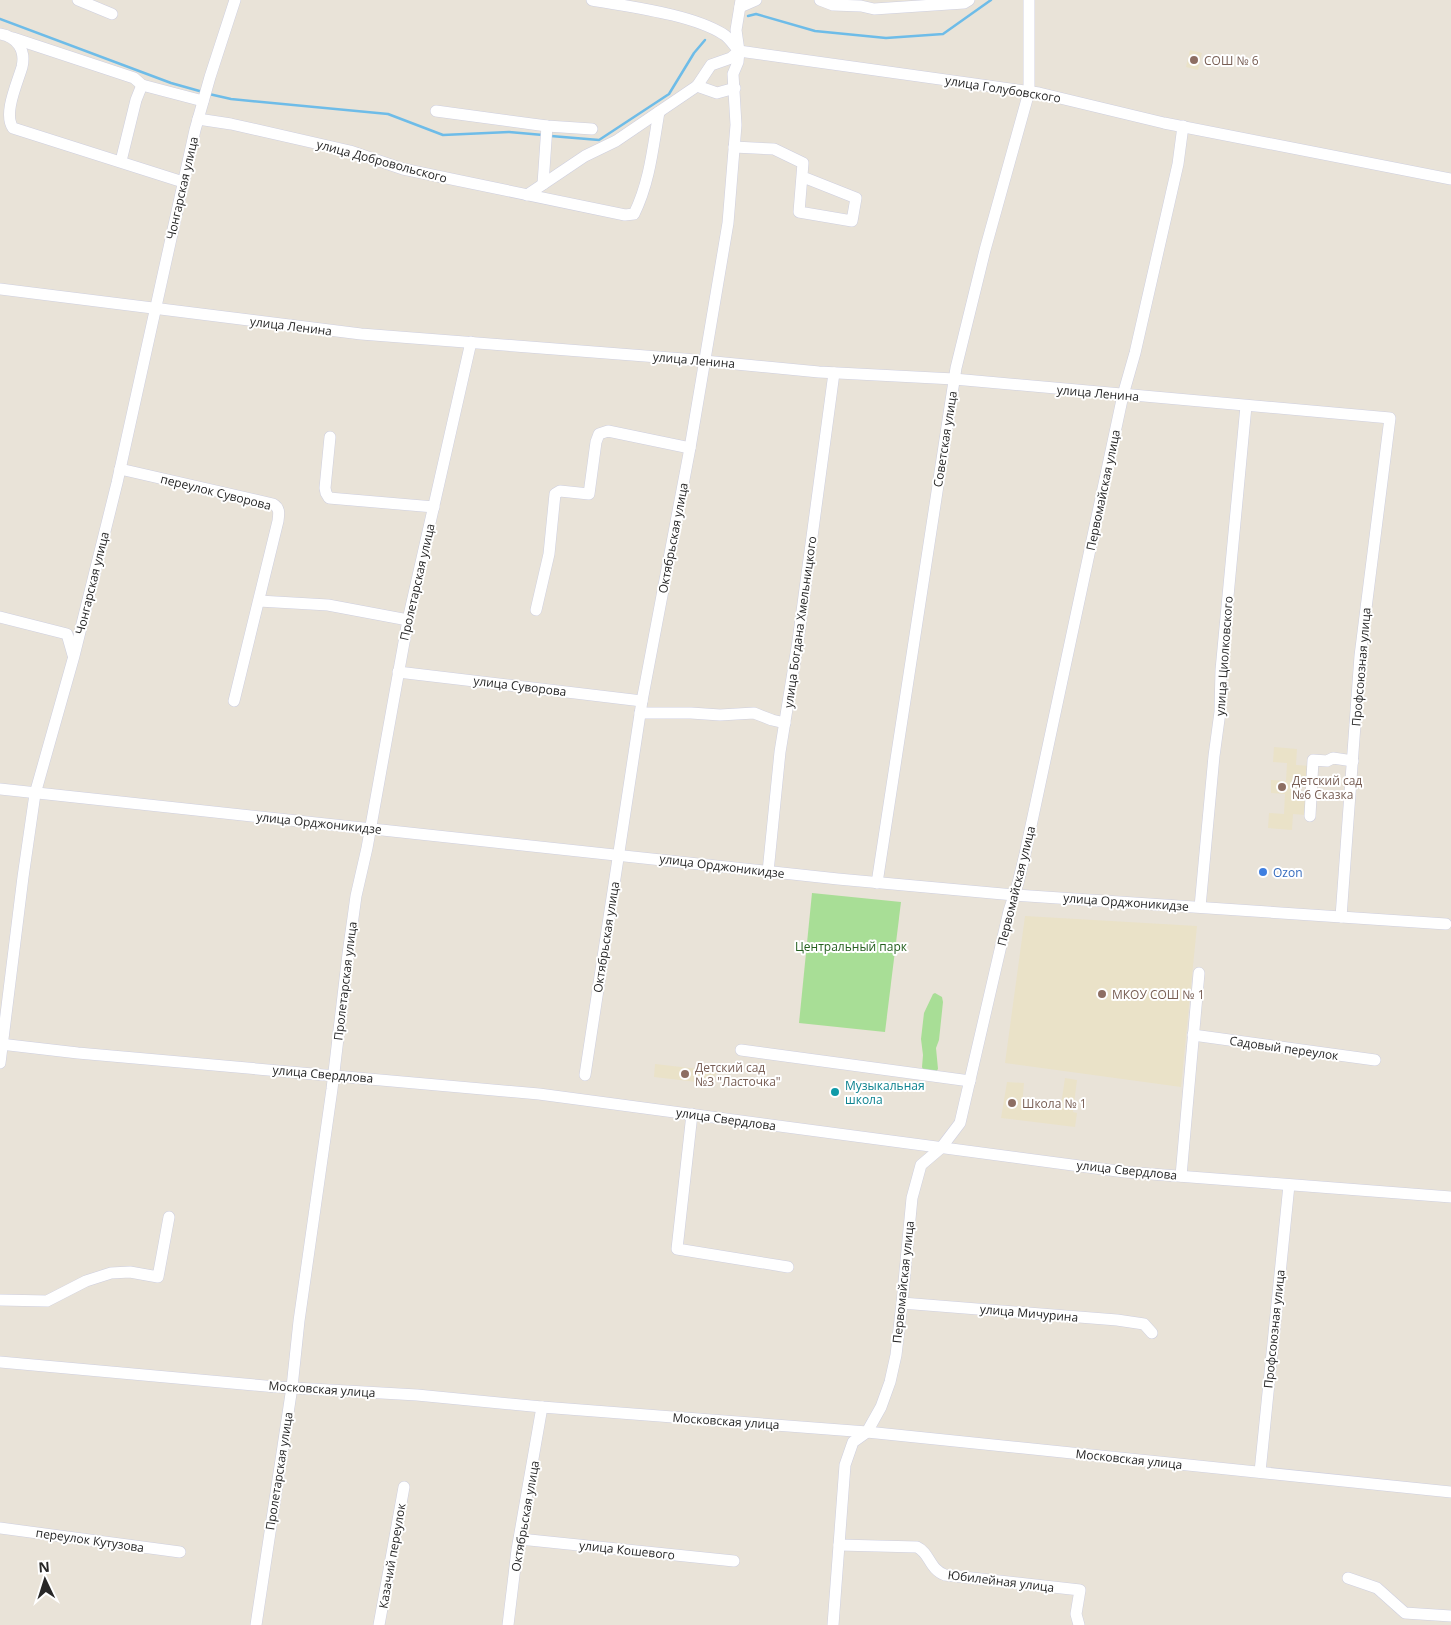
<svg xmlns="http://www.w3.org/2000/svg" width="1451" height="1625" font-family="'Open Sans',sans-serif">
	<rect width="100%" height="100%" fill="#e9e3d8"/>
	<g fill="#eae2c8">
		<path d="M 1190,50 L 1202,53 L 1198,70 L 1186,67 Z"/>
		<path d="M 1274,747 L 1297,749 L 1296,765 L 1310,766 L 1309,781 L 1294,780 L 1293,798 L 1306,799 L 1305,815 L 1293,814 L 1292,830 L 1268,828 L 1269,813 L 1284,814 L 1285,794 L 1271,793 L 1271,780 L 1286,781 L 1287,763 L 1273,762 Z"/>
		<path d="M 1025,916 L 1197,926 L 1181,1087 L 1005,1063 Z"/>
		<path d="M 655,1064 L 716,1071 L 714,1084 L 654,1077 Z"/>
		<path d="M 1065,1078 L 1077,1080 L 1073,1112 L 1077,1113 L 1075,1127 L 1001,1118 L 1007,1082 L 1024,1083 L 1022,1107 L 1050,1110 L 1051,1105 L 1061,1105 Z"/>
	</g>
	<g fill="#a8de96">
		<path d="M 812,893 L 901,902 L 885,1032 L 799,1023 Z"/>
		<path d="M 935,993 L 942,997 L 943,1002 L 939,1040 L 936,1048 L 938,1069 L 935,1073 L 924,1072 L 922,1067 L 923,1055 L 921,1039 L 924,1013 L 933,994 Z"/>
	</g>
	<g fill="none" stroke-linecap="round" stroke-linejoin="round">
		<g stroke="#6ebce8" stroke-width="2.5">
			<path d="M 748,16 L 756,14 L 815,31 L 886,38 L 943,34 L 991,0"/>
			<path d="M 0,19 L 171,83 L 203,92"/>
			<path d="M 209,94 L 231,99 L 388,114 L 443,135 L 509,132 L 543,135"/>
			<path d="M 551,136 L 599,140 L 669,94 L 694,53 L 705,40"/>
		</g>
		<g stroke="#cecfdf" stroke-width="12">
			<g id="minor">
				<path d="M 78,0 L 112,14"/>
				<path d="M 592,0 C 630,7 691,14 723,34 C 730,38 734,46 739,51 L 1039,93 L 1164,123 L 1451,179"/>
				<path d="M 820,0 L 833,5 L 861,6 L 874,9 L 964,3 L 969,0"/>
				<path d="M 740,7 L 756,0"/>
				<path d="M 0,34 C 17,37 26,50 22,67 C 17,84 3,114 13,128 L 183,182"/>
				<path d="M 13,38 L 134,78 L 142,85"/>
				<path d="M 697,86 L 717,93 L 735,88"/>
				<path d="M 436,111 L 547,126 L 592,129"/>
				<path d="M 198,119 L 231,124 L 350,151 L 403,169 L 625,215 L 634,214 C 650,182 653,146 659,112"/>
				<path d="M 734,147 L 774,149 L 803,163 L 799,212 L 852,221 L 856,198 L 803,177"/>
				<path d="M 121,161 L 136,100 L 142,85 L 203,101"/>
				<path d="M 543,184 L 547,126"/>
				<path d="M 527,195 L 585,156 L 616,141 L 697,86 L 711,65 L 731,58 L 739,51"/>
				<path d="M 0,289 L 361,334 L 684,359 L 819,372 L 954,379 L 1390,418 L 1360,656 L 1341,917"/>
				<path d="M 330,437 L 325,488 L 326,493 L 329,498 L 434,507"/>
				<path d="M 120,469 L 273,504 C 280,508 279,513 278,521 L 234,701"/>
				<path d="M 259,601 L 328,605 L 408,620"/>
				<path d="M 536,610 L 549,554 L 555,494 L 560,491 L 589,494 L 596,442 L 599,434 L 608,431 L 690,448"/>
				<path d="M 0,617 L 67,634 L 73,655"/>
				<path d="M 398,672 L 642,701"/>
				<path d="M 640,713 L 691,713 L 720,715 L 754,713 L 772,720 L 785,723"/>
				<path d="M 0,789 L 838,879 L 1014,895 L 1446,924"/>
				<path d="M 1310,816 L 1313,760 L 1327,761 L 1333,758 L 1353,761"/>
				<path d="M 768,872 L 780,752 L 798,641 L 834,373"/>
				<path d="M 877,883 L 956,368 L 985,250 L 1029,92 L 1029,0"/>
				<path d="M 1200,907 L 1214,756 L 1220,712 L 1221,670 L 1246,406"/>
				<path d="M 1193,1035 L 1375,1060"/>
				<path d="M 0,1044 L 78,1053 L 539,1094 L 1125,1172 L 1451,1197"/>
				<path d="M 741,1050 L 970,1081"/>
				<path d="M 0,1063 L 23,877 L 35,794 L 74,656 L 117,483 L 195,130 L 210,77 L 235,0"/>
				<path d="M 585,1075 L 642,701 L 690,448 L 728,223 L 736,125 L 733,74 L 738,62 L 739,51 L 736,30 L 741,0"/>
				<path d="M 692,1114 L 677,1249 L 788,1267"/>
				<path d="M 1181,1176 L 1199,973"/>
				<path d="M 0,1300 L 47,1301 L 86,1281 L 111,1273 L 130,1272 L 158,1277 L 169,1217"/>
				<path d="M 902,1303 L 1117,1320 L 1144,1324 L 1152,1333"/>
				<path d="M 0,1362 L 277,1387 L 417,1395 L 542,1407 L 867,1432 L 1451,1492"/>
				<path d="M 1260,1472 L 1289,1185"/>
				<path d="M 0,1528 L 180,1552"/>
				<path d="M 520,1539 L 734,1561"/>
				<path d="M 839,1545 L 917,1547 C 930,1553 929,1569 945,1575 L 1080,1590 L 1076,1614 L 1079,1625"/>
				<path d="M 1348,1578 L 1377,1588 L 1405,1613 L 1451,1616"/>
				<path d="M 256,1625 L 292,1387 L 299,1321 L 332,1089 L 348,954 L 356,896 L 367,848 L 408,620 L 471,342"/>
				<path d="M 379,1625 L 404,1487"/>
				<path d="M 508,1625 L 517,1550 L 542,1407"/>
				<path d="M 833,1625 L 845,1465 L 853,1442 L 867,1432 L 881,1407 L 890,1382 L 896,1355 L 902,1303 L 912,1198 L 921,1165 L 941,1148 L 960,1123 L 1009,911 L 1018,883 L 1025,854 L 1123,395 L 1135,353 L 1178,164 L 1183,126"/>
			</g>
		</g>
		<use href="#minor" stroke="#fff" stroke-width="11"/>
	</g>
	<g fill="#8d6e63" stroke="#fff" stroke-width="2">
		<circle cx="1194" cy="60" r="5"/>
		<circle cx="1282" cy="787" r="5"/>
		<circle cx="1102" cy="994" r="5"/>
		<circle cx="685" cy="1074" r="5"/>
		<circle cx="1012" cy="1103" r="5"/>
	</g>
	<circle fill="#3f7fe0" stroke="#fff" stroke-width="2" cx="1263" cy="872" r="5"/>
	<circle fill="#0f9aa8" stroke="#fff" stroke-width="2" cx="835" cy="1092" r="5"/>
	<g text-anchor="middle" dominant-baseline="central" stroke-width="4" stroke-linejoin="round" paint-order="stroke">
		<g font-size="12" fill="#785e54" stroke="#fff" text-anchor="start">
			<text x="1204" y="60">СОШ № 6</text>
			<text x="1292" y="780">Детский сад<tspan x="1292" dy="14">№6 Сказка</tspan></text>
			<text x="1112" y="994">МКОУ СОШ № 1</text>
			<text x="695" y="1067">Детский сад<tspan x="695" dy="14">№3 "Ласточка"</tspan></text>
			<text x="1022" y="1103">Школа № 1</text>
		</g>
		<g font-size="12" fill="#272727" stroke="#fff">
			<text transform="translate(1003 89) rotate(9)">улица Голубовского</text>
			<text transform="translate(382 161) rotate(15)">улица Добровольского</text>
			<text transform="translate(182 188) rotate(-77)">Чонгарская улица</text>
			<text transform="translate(291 326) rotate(7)">улица Ленина</text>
			<text transform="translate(694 360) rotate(5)">улица Ленина</text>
			<text transform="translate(1098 393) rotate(5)">улица Ленина</text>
			<text transform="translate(945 439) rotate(-81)">Советская улица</text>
			<text transform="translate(1103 490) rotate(-78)">Первомайская улица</text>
			<text transform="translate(216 492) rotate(14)">переулок Суворова</text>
			<text transform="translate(673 538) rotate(-79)">Октябрьская улица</text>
			<text transform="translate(417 582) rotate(-77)">Пролетарская улица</text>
			<text transform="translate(92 583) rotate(-76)">Чонгарская улица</text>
			<text transform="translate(800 622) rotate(-82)">улица Богдана Хмельницкого</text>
			<text transform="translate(1224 656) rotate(-86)">улица Циолковского</text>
			<text transform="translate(1361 667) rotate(-85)">Профсоюзная улица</text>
			<text transform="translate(520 686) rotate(7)">улица Суворова</text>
			<text transform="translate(319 823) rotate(6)">улица Орджоникидзе</text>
			<text transform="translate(722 866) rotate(7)">улица Орджоникидзе</text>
			<text transform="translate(1016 886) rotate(-76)">Первомайская улица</text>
			<text transform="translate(1126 902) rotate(4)">улица Орджоникидзе</text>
			<text transform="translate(606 937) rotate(-81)">Октябрьская улица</text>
			<text transform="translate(345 981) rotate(-83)">Пролетарская улица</text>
			<text transform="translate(1284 1048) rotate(8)">Садовый переулок</text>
			<text transform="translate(323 1074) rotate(5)">улица Свердлова</text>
			<text transform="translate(726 1119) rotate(8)">улица Свердлова</text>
			<text transform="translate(1127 1170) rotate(6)">улица Свердлова</text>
			<text transform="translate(903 1282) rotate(-84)">Первомайская улица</text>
			<text transform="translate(1029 1313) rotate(5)">улица Мичурина</text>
			<text transform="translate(1274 1329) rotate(-84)">Профсоюзная улица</text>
			<text transform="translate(322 1389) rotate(4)">Московская улица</text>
			<text transform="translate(726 1421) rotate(4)">Московская улица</text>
			<text transform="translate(1129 1459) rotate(6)">Московская улица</text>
			<text transform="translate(279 1471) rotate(-81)">Пролетарская улица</text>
			<text transform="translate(525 1516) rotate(-80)">Октябрьская улица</text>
			<text transform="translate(90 1540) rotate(8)">переулок Кутузова</text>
			<text transform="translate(627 1550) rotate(6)">улица Кошевого</text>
			<text transform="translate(392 1556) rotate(-80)">Казачий переулок</text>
			<text transform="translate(1001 1581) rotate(7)">Юбилейная улица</text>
		</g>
		<g font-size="12" fill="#366cbe" stroke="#fff" text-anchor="start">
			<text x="1273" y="872">Ozon</text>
		</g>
		<g font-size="12" fill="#235e1c" stroke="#fff">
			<text x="851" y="946">Центральный парк</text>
		</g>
		<g font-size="12" fill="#0d838f" stroke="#fff" text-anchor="start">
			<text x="845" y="1085">Музыкальная<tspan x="845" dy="14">школа</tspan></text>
		</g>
	</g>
	<g transform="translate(45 1580) rotate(356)" stroke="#ffffff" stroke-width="4" paint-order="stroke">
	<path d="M0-4L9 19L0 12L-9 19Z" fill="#272727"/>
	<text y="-8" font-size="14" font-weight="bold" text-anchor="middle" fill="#272727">N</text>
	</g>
</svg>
